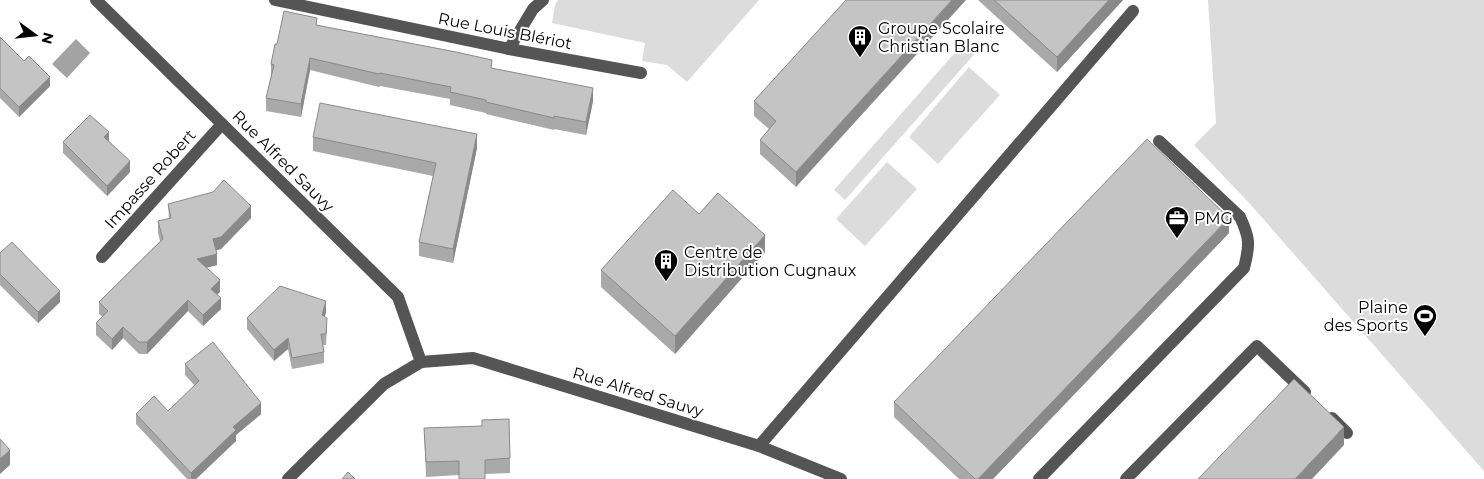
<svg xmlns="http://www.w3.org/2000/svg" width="1484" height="479" font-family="Montserrat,sans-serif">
	<rect width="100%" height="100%" fill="#fff"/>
	<g fill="#dcdcdc">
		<path d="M 558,0 L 759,0 L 687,82 L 667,65 L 642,61 L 645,43 L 552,23 L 555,5 Z"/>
		<path d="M 1208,0 L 1484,0 L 1484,471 L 1250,204 L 1194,145 L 1216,123 Z"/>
		<path d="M 967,39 L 979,49 L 845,200 L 834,190 Z"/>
		<path d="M 969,67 L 1000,95 L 938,164 L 909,137 Z"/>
		<path d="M 887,162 L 917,189 L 865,246 L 836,219 Z"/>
	</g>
	<path fill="#a3a3a3" d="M 76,39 L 90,53 L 67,78 L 52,64 Z"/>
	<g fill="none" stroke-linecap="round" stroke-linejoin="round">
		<g stroke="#555" stroke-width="12">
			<path d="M 96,0 L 398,297 L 421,362 L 384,384 L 288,479"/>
			<path d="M 275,0 L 509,49 L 641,73"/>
			<path d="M 509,49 L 533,9 L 543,0"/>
			<path d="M 102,257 L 222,124"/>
			<path d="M 421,362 L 473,358 L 759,446 L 841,479"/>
			<path d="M 1332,418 L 1347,433"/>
			<path d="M 759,446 L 1133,11"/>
			<path d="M 1039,479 L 1244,268 C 1250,245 1250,238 1240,217 L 1159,141"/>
			<path d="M 1126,479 L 1257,346 L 1305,392"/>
		</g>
	</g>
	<g fill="#a9a9a9">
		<path d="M 846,0 L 796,187 L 760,154 L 760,140 L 769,129 L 754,116 L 754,101 Z"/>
		<path d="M 978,0 L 1123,0 L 1057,72 Z"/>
		<path d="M 317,25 L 492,68 L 593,101 L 586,135 L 554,129 L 554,130 L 486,114 L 486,113 L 450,105 L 450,99 L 380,86 L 379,87 L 310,70 L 301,117 L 266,111 L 266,98 L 271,76 L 271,64 L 277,44 Z"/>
		<path d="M 0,37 L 50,86 L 19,117 L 0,98 Z"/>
		<path d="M 313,137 L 477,148 L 453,263 L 419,256 L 419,242 L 433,176 L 313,151 Z"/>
		<path d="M 109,141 L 130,172 L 107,196 L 63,153 L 63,142 Z"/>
		<path d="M 168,204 L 251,218 L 221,249 L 216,250 L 217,265 L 206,268 L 220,292 L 217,294 L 221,309 L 203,326 L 188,311 L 147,354 L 139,354 L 123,338 L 112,350 L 96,335 L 96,323 L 103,317 L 99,314 L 99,302 L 160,241 L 158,233 L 158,221 L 169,219 Z"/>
		<path d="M 699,214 L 765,252 L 675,354 L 601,287 L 601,270 Z"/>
		<path d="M 1229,233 L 993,479 L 959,479 L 894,417 L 894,402 Z"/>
		<path d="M 0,253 L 60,302 L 38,323 L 0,285 Z"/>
		<path d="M 326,312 L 325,317 L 327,329 L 326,345 L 323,345 L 324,352 L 324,363 L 292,369 L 288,349 L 274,361 L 247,329 L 247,318 Z"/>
		<path d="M 185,364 L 261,414 L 236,435 L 236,441 L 196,479 L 187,479 L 136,424 L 136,414 L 168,411 L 195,386 L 185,375 Z"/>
		<path d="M 424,428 L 510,458 L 510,473 L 485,474 L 485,479 L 459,479 L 459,475 L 426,477 Z"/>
	</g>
	<g fill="#898989">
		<path d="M 952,0 L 966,0 L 796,187 L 796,172 Z"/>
		<path d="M 1109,0 L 1123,0 L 1057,72 L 1057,57 Z"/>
		<path d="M 310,58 L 310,70 L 301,117 L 301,104 Z"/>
		<path d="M 50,77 L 50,86 L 19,117 L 19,107 Z"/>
		<path d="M 593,88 L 593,101 L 586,135 L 586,122 Z"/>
		<path d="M 109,132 L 109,143 L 104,137 Z"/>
		<path d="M 477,134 L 477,148 L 453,263 L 453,249 Z"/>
		<path d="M 130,161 L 130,172 L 107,196 L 107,186 Z"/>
		<path d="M 251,206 L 251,218 L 221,249 L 213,251 L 213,239 Z"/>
		<path d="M 1229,218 L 1229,233 L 993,479 L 978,479 Z"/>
		<path d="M 765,235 L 765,252 L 675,354 L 675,336 Z"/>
		<path d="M 217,254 L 217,265 L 197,270 L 197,259 Z"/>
		<path d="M 220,280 L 220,292 L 211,300 L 211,289 Z"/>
		<path d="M 60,291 L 60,302 L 38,323 L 38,312 Z"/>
		<path d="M 221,298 L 221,309 L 203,326 L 203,315 Z"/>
		<path d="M 188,300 L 188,311 L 147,354 L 147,342 Z"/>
		<path d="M 326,301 L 326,312 L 322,326 L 322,315 Z"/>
		<path d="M 123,327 L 123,338 L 112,350 L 112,339 Z"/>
		<path d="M 288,338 L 288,349 L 274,361 L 274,350 Z"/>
		<path d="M 261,403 L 261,414 L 236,435 L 236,441 L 196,479 L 191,479 L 191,473 L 233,427 Z"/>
		<path d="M 1344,427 L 1344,445 L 1312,479 L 1295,479 Z"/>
		<path d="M 10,450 L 10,465 L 0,474 L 0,459 Z"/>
	</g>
	<g fill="#c4c4c4" stroke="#898989">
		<path d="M 846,0 L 952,0 L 796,172 L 760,140 L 776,121 L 754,101 Z"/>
		<path d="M 994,0 L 1109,0 L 1057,57 Z"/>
		<path d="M 284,11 L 317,18 L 316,25 L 456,52 L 492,60 L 491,68 L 593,88 L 586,122 L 554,116 L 554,118 L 486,102 L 486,100 L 450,92 L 451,87 L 380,73 L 379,74 L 310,58 L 301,104 L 266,98 L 274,65 L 271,64 L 275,44 L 277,44 Z"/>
		<path d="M 0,37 L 24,61 L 29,56 L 50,77 L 19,107 L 0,88 Z"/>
		<path d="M 320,103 L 477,134 L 453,249 L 419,242 L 436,163 L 313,137 Z"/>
		<path d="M 90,115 L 109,132 L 104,137 L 130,161 L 107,186 L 63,142 Z"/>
		<path d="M 1147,139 L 1229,218 L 978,479 L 975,479 L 894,402 Z"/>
		<path d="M 224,180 L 251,206 L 221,237 L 213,239 L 217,254 L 197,259 L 220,280 L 211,289 L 221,298 L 203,315 L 188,300 L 147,342 L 139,342 L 123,327 L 112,339 L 96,323 L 108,311 L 99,302 L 163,239 L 158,221 L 171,218 L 168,204 L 213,192 Z"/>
		<path d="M 673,190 L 699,214 L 718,193 L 765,235 L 675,336 L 601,270 Z"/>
		<path d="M 12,242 L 60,291 L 38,312 L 0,274 L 0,253 Z"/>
		<path d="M 280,286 L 326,301 L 322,315 L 327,318 L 326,334 L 321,334 L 324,352 L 292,358 L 288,338 L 274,350 L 247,318 Z"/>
		<path d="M 213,342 L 261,403 L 233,427 L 236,430 L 191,473 L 136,414 L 154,396 L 168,411 L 199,381 L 185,364 Z"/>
		<path d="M 1294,379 L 1344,427 L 1295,479 L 1198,479 Z"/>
		<path d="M 509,419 L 510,458 L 485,460 L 485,479 L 459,479 L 459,461 L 426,462 L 424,428 L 482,426 L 482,420 Z"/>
		<path d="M 0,439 L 10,450 L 0,459 Z"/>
		<path d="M 348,472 L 355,479 L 342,479 Z"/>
	</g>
	<defs>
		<g id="building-pin" transform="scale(1.25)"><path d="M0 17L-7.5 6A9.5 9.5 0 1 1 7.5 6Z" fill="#000" stroke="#fff"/><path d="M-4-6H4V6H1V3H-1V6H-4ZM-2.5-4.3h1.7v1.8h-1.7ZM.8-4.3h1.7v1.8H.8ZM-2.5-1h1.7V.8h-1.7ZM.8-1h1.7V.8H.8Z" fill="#fff"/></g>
		<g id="office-pin" transform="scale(1.25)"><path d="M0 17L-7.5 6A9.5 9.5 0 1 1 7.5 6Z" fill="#000" stroke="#fff"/><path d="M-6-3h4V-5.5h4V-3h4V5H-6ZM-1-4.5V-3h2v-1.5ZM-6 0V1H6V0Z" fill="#fff"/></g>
		<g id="stadium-pin" transform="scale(1.25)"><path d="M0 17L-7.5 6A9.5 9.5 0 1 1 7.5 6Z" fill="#000" stroke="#fff"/><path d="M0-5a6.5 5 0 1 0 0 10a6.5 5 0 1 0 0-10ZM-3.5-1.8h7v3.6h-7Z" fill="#fff"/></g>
	</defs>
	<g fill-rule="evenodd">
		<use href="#building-pin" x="860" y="37"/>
		<use href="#office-pin" x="1177" y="218"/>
		<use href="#building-pin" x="666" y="261"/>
		<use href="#stadium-pin" x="1425" y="316"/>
	</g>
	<g text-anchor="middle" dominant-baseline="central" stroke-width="4" stroke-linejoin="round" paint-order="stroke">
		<g font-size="16" fill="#000" stroke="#fff" text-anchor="start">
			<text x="878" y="28">Groupe Scolaire<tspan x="878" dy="18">Christian Blanc</tspan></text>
			<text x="1194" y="218">PMG</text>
			<text x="684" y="252">Centre de<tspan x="684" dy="18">Distribution Cugnaux</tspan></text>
			<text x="1408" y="307" text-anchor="end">Plaine<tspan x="1408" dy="18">des Sports</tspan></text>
		</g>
		<g font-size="16" fill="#000" stroke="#fff">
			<text transform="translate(505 31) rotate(11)">Rue Louis Blériot</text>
			<text transform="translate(283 161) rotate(45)">Rue Alfred Sauvy</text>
			<text transform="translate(150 179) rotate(-48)">Impasse Robert</text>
			<text transform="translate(638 392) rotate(17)">Rue Alfred Sauvy</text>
		</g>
	</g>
	<g transform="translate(35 35) rotate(105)" stroke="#ffffff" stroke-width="4" paint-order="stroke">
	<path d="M0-4L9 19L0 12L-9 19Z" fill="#000000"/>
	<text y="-8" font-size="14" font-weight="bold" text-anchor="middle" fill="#000000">N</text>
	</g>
</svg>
